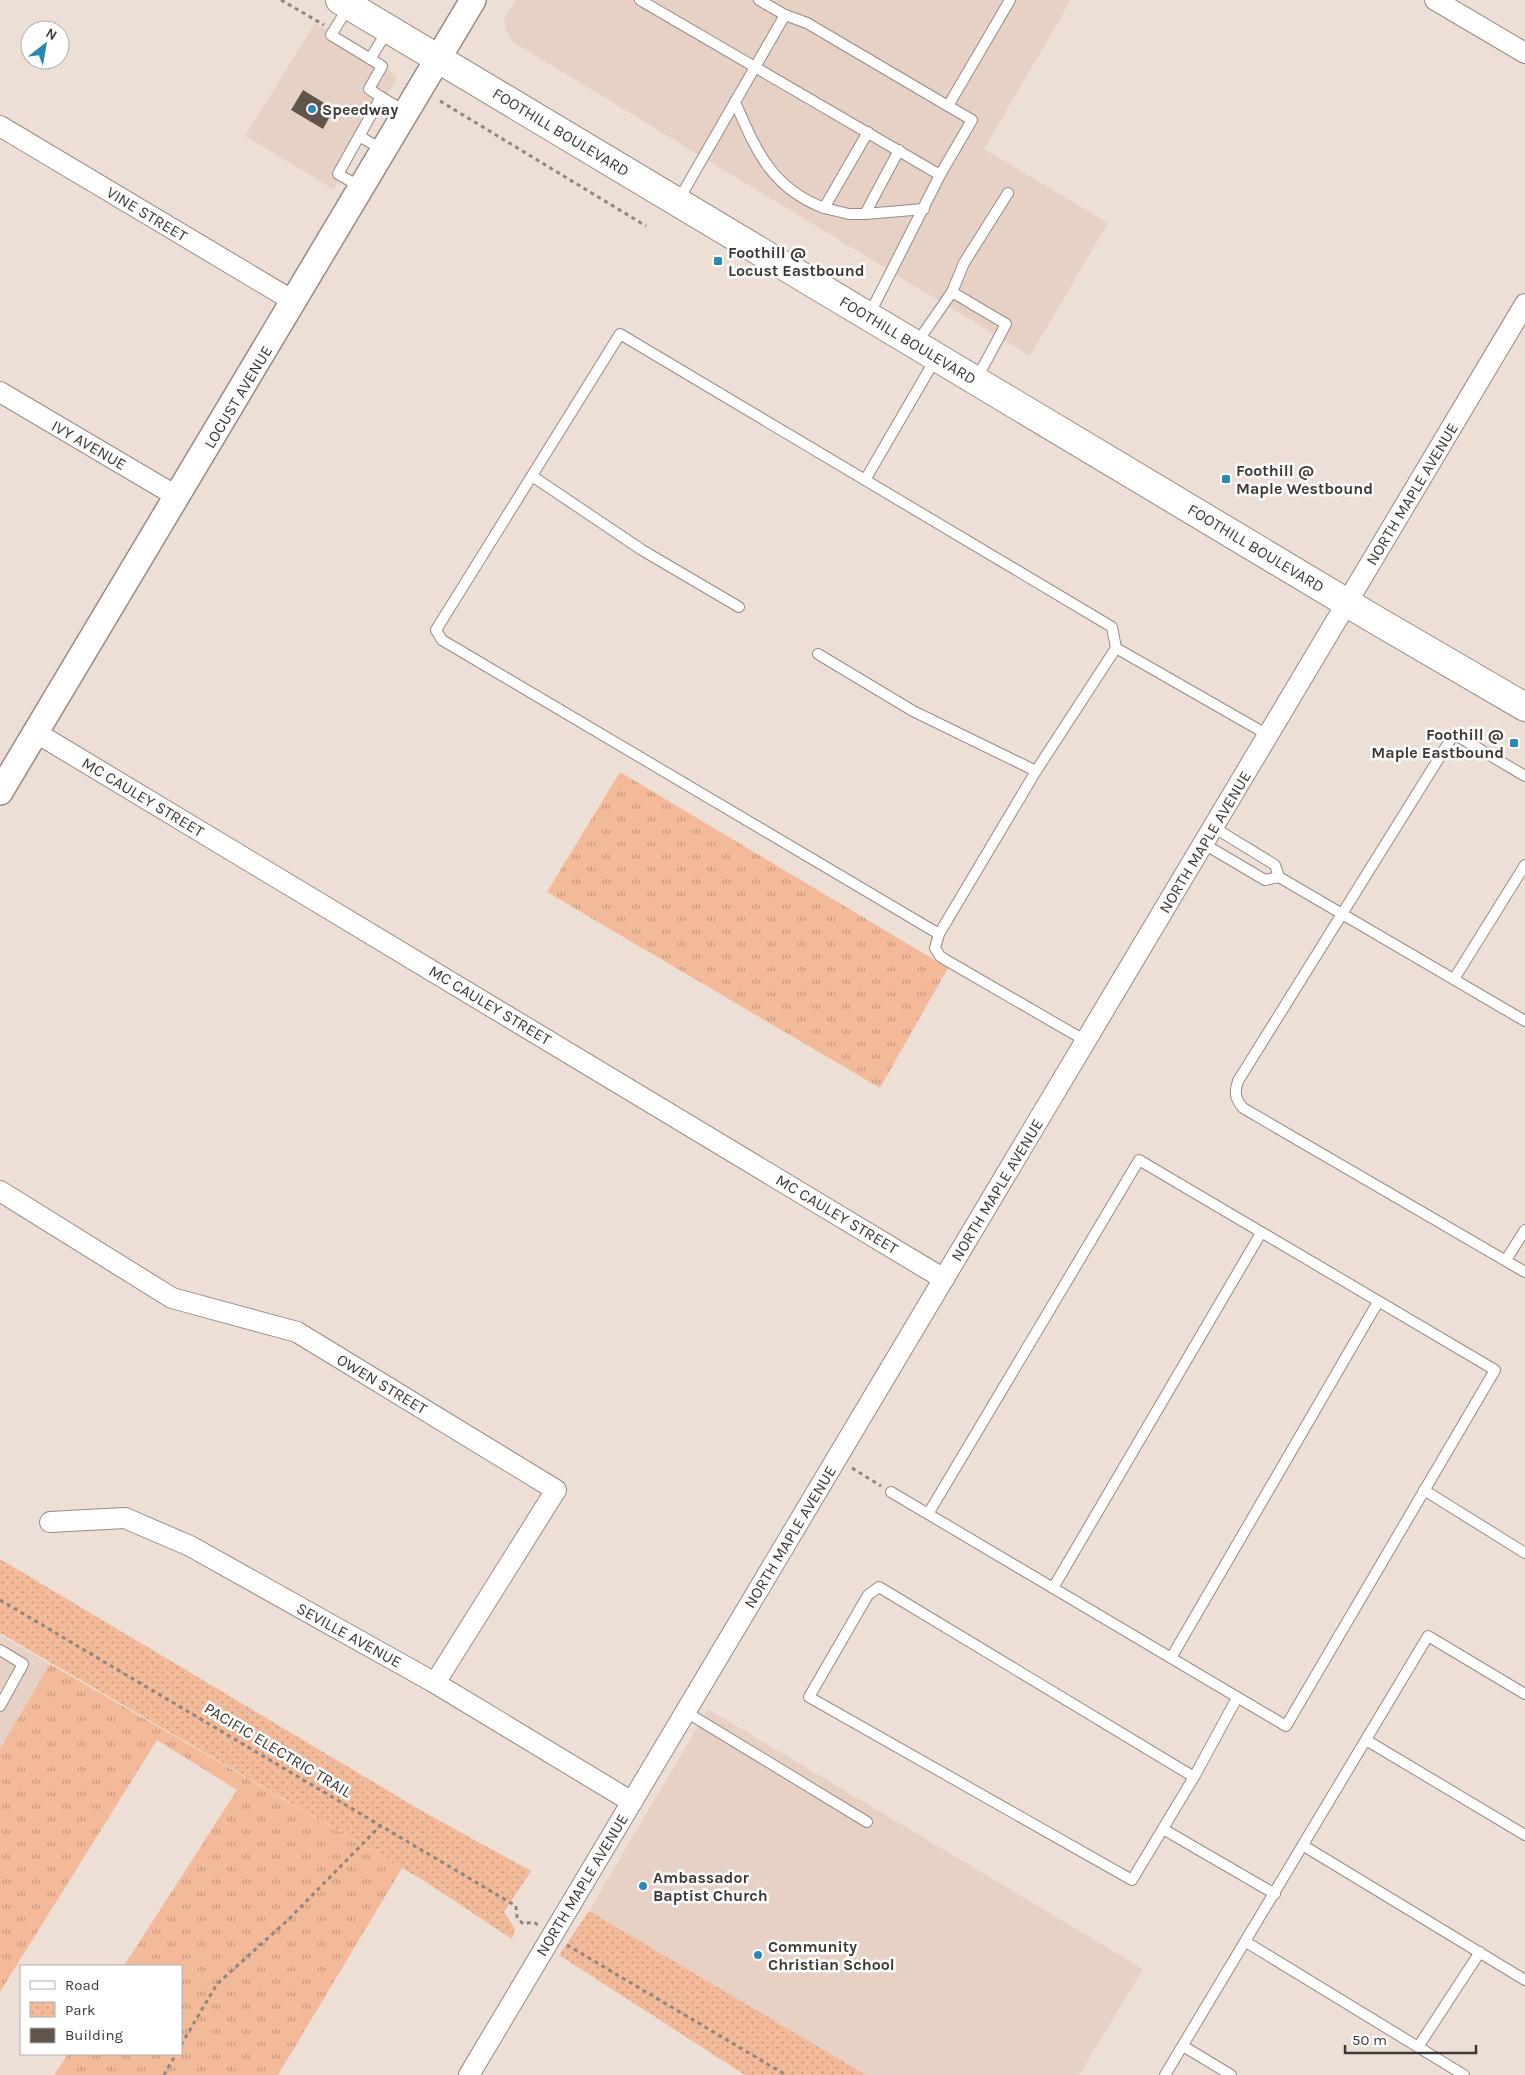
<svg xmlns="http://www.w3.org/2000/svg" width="1525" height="2075" font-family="Karla,sans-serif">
	<defs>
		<pattern id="grass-tufts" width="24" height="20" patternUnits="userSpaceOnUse" patternTransform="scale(1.25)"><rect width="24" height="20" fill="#f3ba99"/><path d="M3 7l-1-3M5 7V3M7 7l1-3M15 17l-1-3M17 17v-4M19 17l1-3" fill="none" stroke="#c6987e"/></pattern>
		<pattern id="park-dots" width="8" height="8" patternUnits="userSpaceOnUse" patternTransform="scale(1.25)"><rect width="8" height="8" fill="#f3ba99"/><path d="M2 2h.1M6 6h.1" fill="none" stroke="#c6987e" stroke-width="1.8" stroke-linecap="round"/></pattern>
	</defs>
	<rect width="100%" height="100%" fill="#eedfd6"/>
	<g fill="#e7d1c4">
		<path d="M 516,0 L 1071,0 L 984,149 L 1108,223 L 1030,356 L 513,42 L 506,31 L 504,20 Z"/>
		<path d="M 315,23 L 386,66 L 397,79 L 333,189 L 245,136 Z"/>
		<path d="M 0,1635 L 50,1664 L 0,1749 Z"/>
		<path d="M 708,1709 L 1143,1969 L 1079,2075 L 866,2075 L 589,1911 Z"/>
	</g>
	<g fill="url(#grass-tufts)">
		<path d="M 620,772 L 948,968 L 880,1088 L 547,892 Z"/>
		<path d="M 50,1664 L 402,1868 L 278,2075 L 54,2075 L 68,2054 L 181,2054 L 181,1966 L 124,1966 L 237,1790 L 157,1740 L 0,1992 L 0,1749 Z"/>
	</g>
	<g fill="url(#park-dots)">
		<path d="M 0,1559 L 422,1811 L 531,1871 L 504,1912 L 515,1929 L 512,1939 L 426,1882 L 0,1633 Z"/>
		<path d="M 589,1911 L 866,2075 L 745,2075 L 559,1955 Z"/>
	</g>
	<path fill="#60544c" d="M 303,90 L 334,109 L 323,129 L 291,110 Z"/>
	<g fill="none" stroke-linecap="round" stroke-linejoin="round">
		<g stroke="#998b83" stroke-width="12">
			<g id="service">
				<path d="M 640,0 L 940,175 L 869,315"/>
				<path d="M 349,6 L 331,35 L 382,66 L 369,89 L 381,97 L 338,174 L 361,187"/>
				<path d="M 785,15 L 807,23 L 948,106 L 1010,0"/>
				<path d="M 370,59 L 388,30"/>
				<path d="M 381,97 L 406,112"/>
				<path d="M 735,102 C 756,150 771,188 824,208"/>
				<path d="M 359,136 L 383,150"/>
				<path d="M 899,150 L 865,214 L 924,209"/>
				<path d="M 940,175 L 972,120 L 948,106"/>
				<path d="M 678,201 L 785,15 L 759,0"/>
				<path d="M 865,214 L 849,214 L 824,208 L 868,132"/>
				<path d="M 952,292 L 1006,324 L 976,380"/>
				<path d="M 916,344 L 952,292 L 964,263 L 1008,193"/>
				<path d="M 532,476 L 642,550 L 739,607"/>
				<path d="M 865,480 L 936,358"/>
				<path d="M 818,654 L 913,711 L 1036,771 L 939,934 L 935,948 L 940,956 L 946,960 L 1086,1041"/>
				<path d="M 1036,771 L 1116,648"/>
				<path d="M 1525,776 L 1454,734 L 1238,1081 C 1234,1093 1235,1098 1243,1108 L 1525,1272"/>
				<path d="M 1213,827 L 1275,865 L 1279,877"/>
				<path d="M 1204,844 L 1265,880 L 1279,877 L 1525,1021"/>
				<path d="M 939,934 L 442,640 L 436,630 L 620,334 L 1112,627 L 1116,648 L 1268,735"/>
				<path d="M 1454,979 L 1525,865"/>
				<path d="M 1506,1260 L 1525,1230"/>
				<path d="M 1424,1490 L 1525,1553"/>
				<path d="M 891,1492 L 1286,1726 L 1495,1370 L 1139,1160 L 928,1514"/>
				<path d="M 1053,1588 L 1261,1233"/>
				<path d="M 0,1650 L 23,1664 L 0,1706"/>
				<path d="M 1171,1658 L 1378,1302"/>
				<path d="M 686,1712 L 867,1822"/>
				<path d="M 1366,1740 L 1525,1835"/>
				<path d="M 1194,1777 L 879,1587 L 868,1595 L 809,1697 L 1132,1880 L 1194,1777 L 1237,1698"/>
				<path d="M 1163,1829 L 1275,1894"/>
				<path d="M 1304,1846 L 1525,1980"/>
				<path d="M 1246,1942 L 1464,2075"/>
				<path d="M 1183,2046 L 1231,2075"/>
				<path d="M 1418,2047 L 1480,1952"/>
				<path d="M 1165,2075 L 1428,1636 L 1525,1694"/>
			</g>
		</g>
		<g stroke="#998b83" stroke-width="22">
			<g id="minor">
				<path d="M 1435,0 L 1525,53"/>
				<path d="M 0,126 L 295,302"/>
				<path d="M 0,392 L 178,497"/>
				<path d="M 35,732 L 944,1279"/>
				<path d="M 0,1191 L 172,1298 L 297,1332 L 556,1490 L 435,1683"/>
				<path d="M 50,1522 L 125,1518 L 190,1546 L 435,1683 L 632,1802"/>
				<path d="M 469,2075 L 1525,304"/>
			</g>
		</g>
		<g stroke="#998b83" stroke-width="28">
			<path id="tertiary" d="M 0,792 L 473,0"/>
		</g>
		<g stroke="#998b83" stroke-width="30">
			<path id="primary" d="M 340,0 L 1369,616 L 1525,707"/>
		</g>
		<g stroke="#90867f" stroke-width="3" stroke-dasharray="4 4" stroke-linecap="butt">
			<path d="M 281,0 L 324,25"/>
			<path d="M 440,101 L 646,226"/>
			<path d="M 852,1468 L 881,1486"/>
			<path d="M 0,1600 L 516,1906 L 517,1917 L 523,1924 L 534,1922 L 539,1926"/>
			<path d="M 567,1945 L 786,2075"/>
			<path d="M 181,2045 L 217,1984 L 289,1919 L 380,1826"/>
			<path d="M 164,2075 L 176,2054"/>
		</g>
		<use href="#service" stroke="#fff" stroke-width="10"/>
		<use href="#minor" stroke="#fff" stroke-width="20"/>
		<use href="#tertiary" stroke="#fff" stroke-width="25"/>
		<use href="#primary" stroke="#fff" stroke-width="28"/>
	</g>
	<g fill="#2a88b4" stroke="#fff" stroke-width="2">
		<circle cx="312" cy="109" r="5"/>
		<rect x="713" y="256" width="10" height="10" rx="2.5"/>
		<rect x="1221" y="474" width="10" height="10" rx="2.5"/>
		<rect x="1509" y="738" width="10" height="10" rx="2.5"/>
		<circle cx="643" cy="1886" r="5"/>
		<circle cx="758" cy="1955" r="5"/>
	</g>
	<g text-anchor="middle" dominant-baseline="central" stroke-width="5" stroke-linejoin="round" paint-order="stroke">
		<g font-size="16" font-weight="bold" fill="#3e3834" stroke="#fff" text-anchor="start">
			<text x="322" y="109">Speedway</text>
			<text x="728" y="252">Foothill @<tspan x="728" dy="18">Locust Eastbound</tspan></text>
			<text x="1236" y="470">Foothill @<tspan x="1236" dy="18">Maple Westbound</tspan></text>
			<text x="1504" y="734" text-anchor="end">Foothill @<tspan x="1504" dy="18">Maple Eastbound</tspan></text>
			<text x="653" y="1877">Ambassador<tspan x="653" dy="18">Baptist Church</tspan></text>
			<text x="768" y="1946">Community<tspan x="768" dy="18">Christian School</tspan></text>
		</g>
		<g font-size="16" fill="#3e3834" stroke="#fff">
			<text transform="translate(561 132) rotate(31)">FOOTHILL BOULEVARD</text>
			<text transform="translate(147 214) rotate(31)">VINE STREET</text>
			<text transform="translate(908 340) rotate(31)">FOOTHILL BOULEVARD</text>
			<text transform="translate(238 397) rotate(-59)">LOCUST AVENUE</text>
			<text transform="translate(89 445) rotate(30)">IVY AVENUE</text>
			<text transform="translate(1412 494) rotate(-59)">NORTH MAPLE AVENUE</text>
			<text transform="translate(1256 548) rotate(31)">FOOTHILL BOULEVARD</text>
			<text transform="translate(143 797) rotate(31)">MC CAULEY STREET</text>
			<text transform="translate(1205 842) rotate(-59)">NORTH MAPLE AVENUE</text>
			<text transform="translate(490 1005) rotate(31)">MC CAULEY STREET</text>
			<text transform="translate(997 1190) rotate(-59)">NORTH MAPLE AVENUE</text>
			<text transform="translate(837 1214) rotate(31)">MC CAULEY STREET</text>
			<text transform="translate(382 1384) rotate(31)">OWEN STREET</text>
			<text transform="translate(790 1537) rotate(-59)">NORTH MAPLE AVENUE</text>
			<text transform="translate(349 1635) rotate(29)">SEVILLE AVENUE</text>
			<text transform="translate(278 1750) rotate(31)">PACIFIC ELECTRIC TRAIL</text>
			<text transform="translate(582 1885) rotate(-59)">NORTH MAPLE AVENUE</text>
		</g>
	</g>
	<rect x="20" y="1965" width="162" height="90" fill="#ffffff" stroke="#b2afae"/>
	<rect x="30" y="1981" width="25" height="8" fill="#ffffff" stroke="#b2afae"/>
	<text x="65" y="1990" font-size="15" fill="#3e3834">Road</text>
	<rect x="30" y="2002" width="25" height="15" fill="url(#park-dots)" stroke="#b2afae"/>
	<text x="65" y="2015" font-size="15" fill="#3e3834">Park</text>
	<rect x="30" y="2028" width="25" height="15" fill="#60544c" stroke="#b2afae"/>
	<text x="65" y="2040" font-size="15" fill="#3e3834">Building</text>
	<g transform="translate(45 45) rotate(31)"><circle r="24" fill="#ffffff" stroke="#b2afae"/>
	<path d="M0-4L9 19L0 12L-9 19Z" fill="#2a88b4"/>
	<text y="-8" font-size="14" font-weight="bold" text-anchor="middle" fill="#3e3834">N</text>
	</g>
	<path d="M1345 2045v8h131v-8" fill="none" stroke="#3e3834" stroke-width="2.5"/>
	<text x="1352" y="2045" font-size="15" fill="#3e3834" stroke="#ffffff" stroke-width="4" paint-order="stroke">50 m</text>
</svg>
